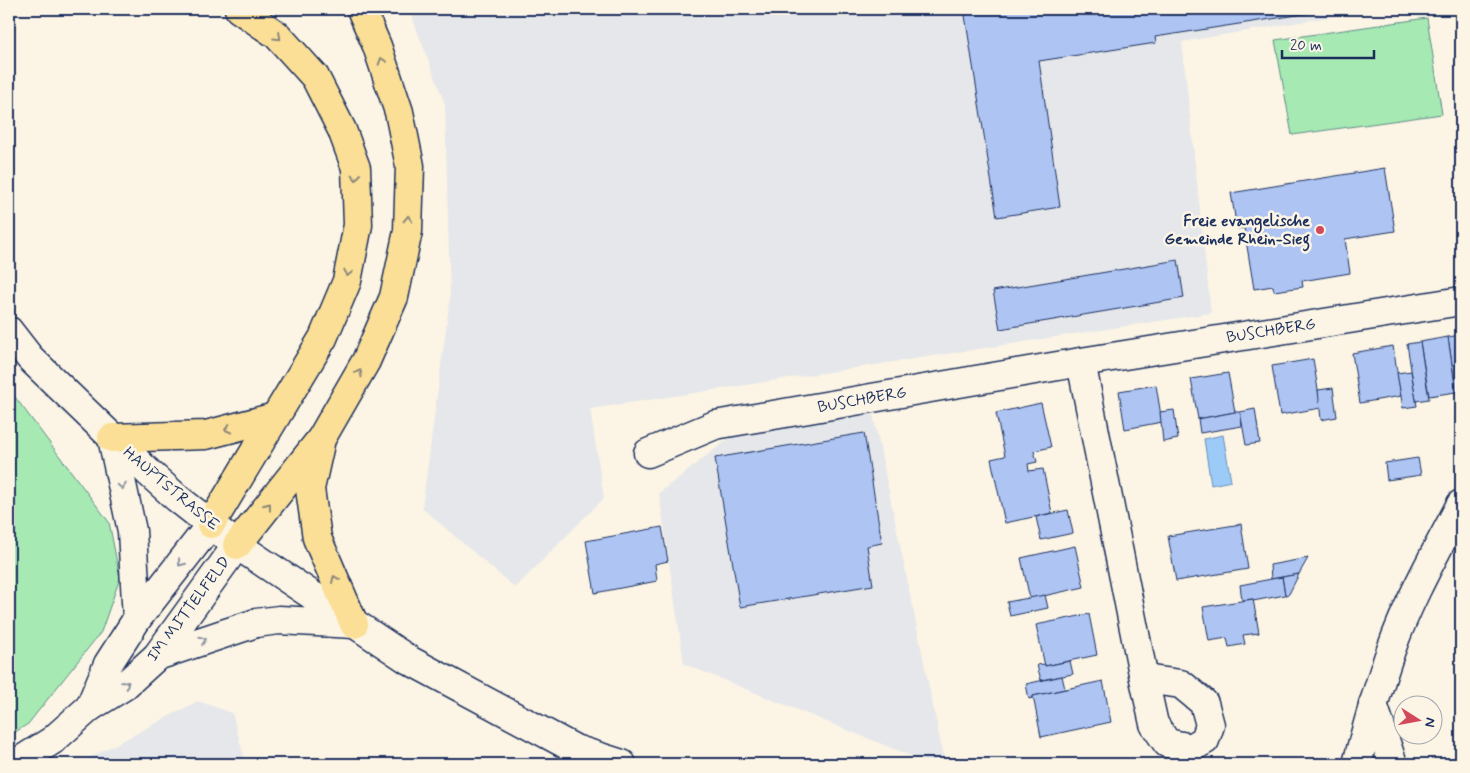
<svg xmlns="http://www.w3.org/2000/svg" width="1470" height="773" font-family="Mynerve,sans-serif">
	<rect width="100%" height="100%" fill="#fcf5e5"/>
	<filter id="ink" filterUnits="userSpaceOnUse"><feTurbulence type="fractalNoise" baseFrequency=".02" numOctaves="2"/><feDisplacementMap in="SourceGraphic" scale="10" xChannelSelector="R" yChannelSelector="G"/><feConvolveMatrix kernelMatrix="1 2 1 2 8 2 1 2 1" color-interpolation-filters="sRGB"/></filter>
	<g filter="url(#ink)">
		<g fill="#e5e7ea">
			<path d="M 409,9 L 1377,9 L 1182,42 L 1211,313 L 590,409 L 604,498 L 515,588 L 422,508 L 450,298 L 445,104 Z"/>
			<path d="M 873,414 L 945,764 L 931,764 L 684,664 L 659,493 L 733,435 Z"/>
			<path d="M 198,701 L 232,713 L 246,764 L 78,764 Z"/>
		</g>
		<g fill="#a6e9b3" stroke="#608c88">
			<path d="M 1427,18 L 1442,114 L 1292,135 L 1275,40 Z"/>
			<path d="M 9,389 L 109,522 L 120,578 L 101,632 L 28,724 L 9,736 Z"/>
		</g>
		<path fill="#9ccbf8" stroke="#688dba" d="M 1223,435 L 1231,481 L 1211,485 L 1204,439 Z"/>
		<g fill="#aec5f4" stroke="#1b2f5e">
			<path d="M 964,9 L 1336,9 L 1155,37 L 1156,43 L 1039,61 L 1060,207 L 997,217 Z"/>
			<path d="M 1385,168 L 1395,231 L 1345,239 L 1350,273 L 1302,281 L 1303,287 L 1274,291 L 1273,286 L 1254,289 L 1244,228 L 1237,229 L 1231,193 Z"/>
			<path d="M 1178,260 L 1184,298 L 1000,329 L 993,291 Z"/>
			<path d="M 1461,335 L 1461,391 L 1456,392 L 1448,337 Z"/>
			<path d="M 1448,337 L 1456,392 L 1429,396 L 1420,342 Z"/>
			<path d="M 1420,342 L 1429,399 L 1416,401 L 1407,344 Z"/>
			<path d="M 1393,346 L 1401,396 L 1360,403 L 1352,353 Z"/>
			<path d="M 1313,359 L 1321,408 L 1280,415 L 1272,366 Z"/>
			<path d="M 1411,371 L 1417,406 L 1403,408 L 1397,373 Z"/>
			<path d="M 1228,373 L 1235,412 L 1198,419 L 1191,379 Z"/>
			<path d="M 1156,385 L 1162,422 L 1125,429 L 1119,391 Z"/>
			<path d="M 1333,388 L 1337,417 L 1321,420 L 1318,390 Z"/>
			<path d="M 1041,403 L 1051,447 L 1034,451 L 1037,462 L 1028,464 L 1029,471 L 1043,469 L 1052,513 L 1005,523 L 991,459 L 1005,456 L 996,413 Z"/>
			<path d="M 1255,409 L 1260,443 L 1246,445 L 1240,412 Z"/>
			<path d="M 1174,410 L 1178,439 L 1163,442 L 1160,412 Z"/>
			<path d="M 1235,412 L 1240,412 L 1242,426 L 1200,433 L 1198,419 Z"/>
			<path d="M 864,433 L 882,543 L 867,546 L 873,585 L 740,607 L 715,458 Z"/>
			<path d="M 1418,458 L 1421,475 L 1387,480 L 1385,463 Z"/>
			<path d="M 1068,510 L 1073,533 L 1041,540 L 1036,517 Z"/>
			<path d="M 1241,524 L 1248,569 L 1176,581 L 1168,536 Z"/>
			<path d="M 662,527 L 668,561 L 655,564 L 657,581 L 595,593 L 586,541 Z"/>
			<path d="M 1075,546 L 1084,587 L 1030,599 L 1021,558 Z"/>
			<path d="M 1308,558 L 1299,574 L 1271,579 L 1270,565 Z"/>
			<path d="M 1299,574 L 1289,594 L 1285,595 L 1282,577 Z"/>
			<path d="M 1282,577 L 1285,595 L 1253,601 L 1253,599 L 1242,600 L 1240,585 Z"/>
			<path d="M 1045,595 L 1048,608 L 1010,616 L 1007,602 Z"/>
			<path d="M 1253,599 L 1259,633 L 1243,635 L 1245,644 L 1229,647 L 1227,638 L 1209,641 L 1203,607 Z"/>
			<path d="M 1089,614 L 1097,655 L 1045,666 L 1036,625 Z"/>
			<path d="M 1070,661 L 1073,674 L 1041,680 L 1037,665 L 1045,664 L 1045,666 Z"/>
			<path d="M 1062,676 L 1065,689 L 1033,696 L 1033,698 L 1029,699 L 1026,684 Z"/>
			<path d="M 1103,681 L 1111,722 L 1041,737 L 1033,696 Z"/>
		</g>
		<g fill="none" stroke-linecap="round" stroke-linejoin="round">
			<g stroke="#1b2f5e" stroke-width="31">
				<g id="street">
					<path d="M 1081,362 L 1144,679 L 1154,724 L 1167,743 L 1191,748 L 1205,740 L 1210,725 L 1204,703 L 1181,684 L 1144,679"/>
					<path d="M 112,438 L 132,531 L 137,619"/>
					<path d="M 648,453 L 715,425 L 1081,362 L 1461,301"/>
					<path d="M 157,656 L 256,623 L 279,620 L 354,624"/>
					<path d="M 90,707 L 108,664 L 137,619 L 211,524"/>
					<path d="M 15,764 L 53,740 L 90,707 L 124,686 L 157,656 L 237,545"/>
					<path d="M 1357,764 C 1367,726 1378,687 1391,650 C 1409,599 1436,552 1461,504"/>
				</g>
			</g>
			<g stroke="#1b2f5e" stroke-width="31">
				<g id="secondary">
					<path d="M 9,331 L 30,358 L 148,472 L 177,498 L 237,545 L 409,660 L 575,749 L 622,764"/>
					<path d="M 1373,704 L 1393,764"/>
				</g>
			</g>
			<g stroke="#1b2f5e" stroke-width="31">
				<g id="highway">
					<path d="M 112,438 L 206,435 L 275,417"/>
					<path d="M 320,444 L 310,489 L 317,538 L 354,624"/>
					<path d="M 211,524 L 323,338 L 347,281 L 358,225 L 356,168 L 342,130 L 315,77 L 277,35 L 239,9"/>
					<path d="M 237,545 L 321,439 L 366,361 L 394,297 L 408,231 L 410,166 L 399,112 L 377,46 L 361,9"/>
				</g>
			</g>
			<use href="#street" stroke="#fcf5e5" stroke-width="28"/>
			<use href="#secondary" stroke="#fcf5e5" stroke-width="28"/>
			<use href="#highway" stroke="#fbdf96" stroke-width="28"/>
		</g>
		<defs><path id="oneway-chevron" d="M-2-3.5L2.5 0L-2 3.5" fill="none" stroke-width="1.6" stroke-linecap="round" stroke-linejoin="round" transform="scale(1.25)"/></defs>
		<g stroke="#8b877a">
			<use href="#oneway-chevron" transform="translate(278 37) rotate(43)"/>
			<use href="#oneway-chevron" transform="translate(382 61) rotate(-108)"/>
			<use href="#oneway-chevron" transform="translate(356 177) rotate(88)"/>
			<use href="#oneway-chevron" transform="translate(408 219) rotate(-88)"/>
			<use href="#oneway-chevron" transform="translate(348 273) rotate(102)"/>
			<use href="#oneway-chevron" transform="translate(359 373) rotate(-60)"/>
			<use href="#oneway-chevron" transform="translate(228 429) rotate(166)"/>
			<use href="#oneway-chevron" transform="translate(268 506) rotate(-52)"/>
			<use href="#oneway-chevron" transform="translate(335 579) rotate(-113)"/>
		</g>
		<g stroke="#8c92a2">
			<use href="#oneway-chevron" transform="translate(122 486) rotate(78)"/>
			<use href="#oneway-chevron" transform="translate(181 563) rotate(128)"/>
			<use href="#oneway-chevron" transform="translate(203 640) rotate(-19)"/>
			<use href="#oneway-chevron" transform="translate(126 684) rotate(-39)"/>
		</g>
	</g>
	<circle fill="#d1495b" stroke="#fcf5e5" stroke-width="2" cx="1320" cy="230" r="5"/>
	<g text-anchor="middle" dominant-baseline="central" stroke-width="5" stroke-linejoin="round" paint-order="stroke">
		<g font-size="16" font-weight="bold" fill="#1b2f5e" stroke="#fcf5e5" text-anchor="end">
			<text x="1310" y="221">Freie evangelische<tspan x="1310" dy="18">Gemeinde Rhein-Sieg</tspan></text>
		</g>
		<g font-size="16" fill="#1b2f5e" stroke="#fcf5e5">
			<text transform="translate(1271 331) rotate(-9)">BUSCHBERG</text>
			<text transform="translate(862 400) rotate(-10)">BUSCHBERG</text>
			<text transform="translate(171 489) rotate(40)">HAUPTSTRASSE</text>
			<text transform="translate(189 609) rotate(-53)">IM MITTELFELD</text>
		</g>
	</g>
	<rect width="1470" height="773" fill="none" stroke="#fcf5e5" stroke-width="30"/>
	<rect x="15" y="15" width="1440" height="743" fill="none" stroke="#1b2f5e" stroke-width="2" filter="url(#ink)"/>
	<g transform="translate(1418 720) rotate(101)"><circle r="24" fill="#fcf5e5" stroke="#a2a6af"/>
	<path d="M0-4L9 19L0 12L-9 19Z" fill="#d1495b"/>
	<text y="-8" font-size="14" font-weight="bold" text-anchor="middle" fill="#1b2f5e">N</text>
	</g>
	<path d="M1282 50v8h92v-8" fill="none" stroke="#1b2f5e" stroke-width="2.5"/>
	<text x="1290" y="50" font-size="15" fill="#1b2f5e" stroke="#fcf5e5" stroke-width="4" paint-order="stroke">20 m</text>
</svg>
